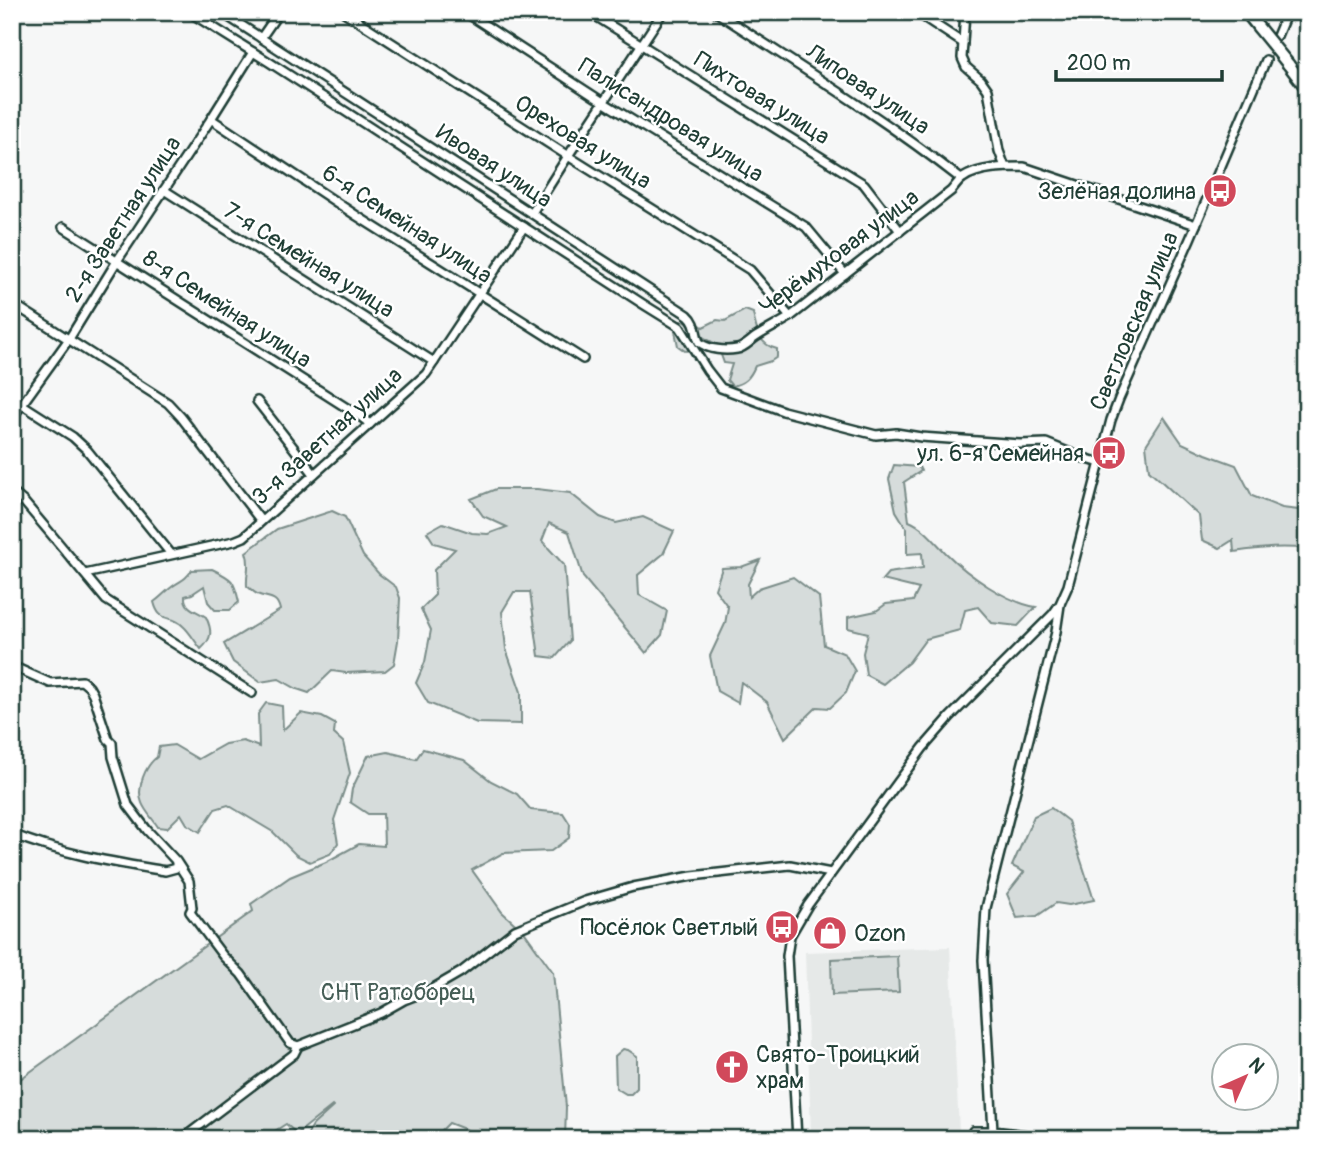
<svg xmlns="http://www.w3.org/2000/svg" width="1319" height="1151" font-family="Pangolin,sans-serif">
	<rect width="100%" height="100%" fill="#f6f7f7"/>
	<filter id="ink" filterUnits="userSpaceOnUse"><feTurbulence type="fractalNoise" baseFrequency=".0143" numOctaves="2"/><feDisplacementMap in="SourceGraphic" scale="14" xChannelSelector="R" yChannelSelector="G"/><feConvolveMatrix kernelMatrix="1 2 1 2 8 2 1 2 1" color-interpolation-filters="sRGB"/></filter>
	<g filter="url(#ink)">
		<path fill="#e6e9e8" d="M 950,947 L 959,1131 L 811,1136 L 805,952 Z"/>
		<g fill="#d6dcdb" stroke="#7a8c88" stroke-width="2">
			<path d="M 745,310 L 753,313 C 756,330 759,345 777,349 L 777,357 L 771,361 L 755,366 C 750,378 744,384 732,386 L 727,380 L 732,364 L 724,363 L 721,355 L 722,347 L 701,336 L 693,350 L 685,351 L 678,346 L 675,331 L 680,321 L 696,322 L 703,327 L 717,320 L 725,321 Z"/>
			<path d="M 1164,417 L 1182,443 L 1206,454 L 1236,465 L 1252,496 L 1282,508 L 1307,511 L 1307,549 C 1282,546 1258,548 1234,552 L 1233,540 L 1220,548 L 1202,540 L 1199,516 L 1149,470 L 1146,445 Z"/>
			<path d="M 894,465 L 919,467 L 921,471 L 904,482 L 909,521 C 924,527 935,542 947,554 C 968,575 1006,602 1036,607 L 1018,626 L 992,623 L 978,607 L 965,610 L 960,630 L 926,639 L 909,662 L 883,684 L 866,675 L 863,653 L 868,633 L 848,628 L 848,617 L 876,611 L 886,604 L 913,601 L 919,589 L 882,580 L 888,573 L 923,568 L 922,553 L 907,554 L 907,529 L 896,511 L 889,479 Z"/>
			<path d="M 496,489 L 537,489 L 570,493 L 600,517 L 616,523 L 643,517 L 674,531 L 663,554 L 638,575 L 639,595 L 667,611 L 662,635 L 646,653 L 583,577 L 569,532 L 549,523 L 542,541 L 564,565 L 570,641 L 555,658 L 539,656 L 530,592 L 514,592 L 502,612 L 506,649 L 521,692 L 521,724 L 477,723 L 428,703 L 416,683 L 425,662 L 431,630 L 421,609 L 435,595 L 434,570 L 455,549 L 434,543 L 427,532 L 443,523 L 472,533 L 488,534 L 507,527 L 483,516 L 471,499 Z"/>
			<path d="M 332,511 L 345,517 L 363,556 L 379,574 L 396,587 L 400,598 L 398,641 L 394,664 L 385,671 L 346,673 L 332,671 L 309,693 L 297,689 L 279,679 L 260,682 L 233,662 L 224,644 L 280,610 C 277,595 268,599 257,594 C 253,592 251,589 247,586 C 246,572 251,565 246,552 L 277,529 Z"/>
			<path d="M 760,560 L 748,584 L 749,597 L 759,588 L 793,577 L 819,597 L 824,645 L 845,654 L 855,671 L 846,693 L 830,708 L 817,707 L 785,738 L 767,702 L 741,682 L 738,703 L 717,691 L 710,656 L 725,624 L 728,607 L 715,589 L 722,568 L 741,567 Z"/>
			<path d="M 212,569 C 233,579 234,580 239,602 L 230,610 L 215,610 L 208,602 L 204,586 L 192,594 L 185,596 C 184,609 198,611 206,617 C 212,630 213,638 201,649 C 195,642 190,632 183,626 C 170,613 160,625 154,602 C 161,597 166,591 173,586 C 183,579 184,581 192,570 Z"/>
			<path d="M 266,703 L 282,706 L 283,730 L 301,713 L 322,717 L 335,724 L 334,734 L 343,742 L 350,773 L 334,820 L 338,843 L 330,854 L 310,862 L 296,855 L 273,832 L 228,805 L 215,809 L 200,832 L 187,824 L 181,814 L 167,828 L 158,827 C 153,819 145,811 142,803 C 136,788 145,766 157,757 L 159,747 L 174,745 L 198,759 L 225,744 L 243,741 L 259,747 L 258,714 Z"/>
			<path d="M 423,749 L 464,760 L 491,781 L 517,794 L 531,810 L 563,813 L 570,824 L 569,838 L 551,851 L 503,853 L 472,870 L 502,912 L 525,933 L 553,972 L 566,1107 L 565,1139 L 490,1139 L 449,1123 L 433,1139 L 305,1139 L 313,1125 L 333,1107 L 332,1106 L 297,1134 L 286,1124 L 262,1139 L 12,1139 L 12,1085 L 253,911 L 251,904 L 290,877 L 326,862 L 359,844 L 384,846 L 383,814 L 368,814 L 350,802 L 352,789 L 368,756 L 388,752 L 416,759 Z"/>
			<path d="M 1051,808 L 1068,821 L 1094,900 L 1069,905 L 1056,903 L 1037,916 L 1017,918 L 1007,894 L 1024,872 L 1012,866 L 1034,816 Z"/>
			<path d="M 897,956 L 899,992 L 832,995 L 831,959 Z"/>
			<path d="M 623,1049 L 628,1050 L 637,1056 L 637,1088 L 631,1094 L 626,1094 L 616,1088 L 615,1056 Z"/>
		</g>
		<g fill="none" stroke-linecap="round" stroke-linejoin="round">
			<g stroke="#1f3d34" stroke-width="12">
				<g id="minor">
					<path d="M 189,12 L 269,62 L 643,304 L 680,327 L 707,370 L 721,388 L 783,411 L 876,435 L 896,433 L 921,437 L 1020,444 L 1046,443 L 1078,456 L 1100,463"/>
					<path d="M 221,12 L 688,315 C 697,323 695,332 699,342 C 708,350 726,351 737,349 C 744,348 750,341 756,337 C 767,330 779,324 790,317 L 951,191 C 955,187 958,181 963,178 C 979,167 1005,167 1024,167 L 1196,225"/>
					<path d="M 344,12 L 568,156 L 750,270 L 790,317"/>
					<path d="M 465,12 L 603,102 L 806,227 L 845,274"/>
					<path d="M 589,12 L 864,184 L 900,231"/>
					<path d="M 716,12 C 799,66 883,118 961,179"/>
					<path d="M 916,12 L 963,43"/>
					<path d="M 965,12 L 962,58 L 966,67 L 981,80 L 988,90 L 999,151 L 1005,167"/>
					<path d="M 1277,36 L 1287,12"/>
					<path d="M 261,38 L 279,12"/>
					<path d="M 211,119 L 357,216 L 583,359"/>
					<path d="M 164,190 L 434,362"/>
					<path d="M 532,213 L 568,156 L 663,12"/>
					<path d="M 63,227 L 361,417 L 370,424"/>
					<path d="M 12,303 L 168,403 L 181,417 L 261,521"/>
					<path d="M 12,398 L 73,437 L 87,450 L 171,554"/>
					<path d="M 257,401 L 314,474"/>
					<path d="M 12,418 L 69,339 L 117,261 L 211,119 L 253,52"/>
					<path d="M 12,492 L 24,502 L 51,534 L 106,600 L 252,693"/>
					<path d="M 85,574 L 234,541 L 244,537 L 426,374 L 524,227"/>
					<path d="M 12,666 L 50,683 L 82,681 L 89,687 L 93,694 L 108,739 L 112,743 L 113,757 L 128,805 L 147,830 L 176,861 L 189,881 L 192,908 L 190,912 L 223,956 L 241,974 L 290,1043 L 298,1046"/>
					<path d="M 12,834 C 61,854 113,862 165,871 L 176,868 L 176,862"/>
					<path d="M 973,1131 L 993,1131 L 1061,1139"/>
					<path d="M 993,1131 L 983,960 L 986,908 L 1056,632 L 1060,605"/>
					<path d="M 182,1139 L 294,1054 L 298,1046 L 381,1013 L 404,1000 L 430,990 L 461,972 L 515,930 L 585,901 L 633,887 L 692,876 L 790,865 L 831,873"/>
					<path d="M 797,1139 L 787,956 L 790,936 L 808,905 L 923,748 L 950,717 L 1053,614 L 1060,604 L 1068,586 L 1111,420 L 1119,399 L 1190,239 L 1266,60"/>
				</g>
			</g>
			<g stroke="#1f3d34" stroke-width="15">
				<g id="highway">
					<path d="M 1246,12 L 1258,27"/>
					<path d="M 1288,64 L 1307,89"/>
				</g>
			</g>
			<use href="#minor" stroke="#fff" stroke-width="7"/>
			<use href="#highway" stroke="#fff" stroke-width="10"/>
			<g stroke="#1f3d34" stroke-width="15" stroke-linecap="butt">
				<path id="highway-bridge" d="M 1258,27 L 1288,64"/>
			</g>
			<use href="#highway-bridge" stroke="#fff" stroke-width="10"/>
		</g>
	</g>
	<defs>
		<g id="bus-disc" transform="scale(1.75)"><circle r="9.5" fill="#d1495b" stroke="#fff"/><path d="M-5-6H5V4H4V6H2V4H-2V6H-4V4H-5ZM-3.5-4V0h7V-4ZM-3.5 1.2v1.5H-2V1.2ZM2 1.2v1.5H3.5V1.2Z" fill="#fff"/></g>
		<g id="shop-disc" transform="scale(1.75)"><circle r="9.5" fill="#d1495b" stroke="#fff"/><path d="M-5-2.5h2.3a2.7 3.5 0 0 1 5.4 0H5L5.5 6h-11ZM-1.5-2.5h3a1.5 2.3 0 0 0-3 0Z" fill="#fff"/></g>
		<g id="church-disc" transform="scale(1.75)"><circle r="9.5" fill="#d1495b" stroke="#fff"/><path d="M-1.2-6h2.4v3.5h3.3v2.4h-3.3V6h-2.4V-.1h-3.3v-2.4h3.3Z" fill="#fff"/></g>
	</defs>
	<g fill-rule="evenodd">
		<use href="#bus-disc" x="1220" y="191"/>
		<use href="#bus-disc" x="1109" y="453"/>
		<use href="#bus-disc" x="782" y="927"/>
		<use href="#shop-disc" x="830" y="933"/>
		<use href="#church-disc" x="732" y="1067"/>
	</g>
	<g text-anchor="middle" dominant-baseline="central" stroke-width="5" stroke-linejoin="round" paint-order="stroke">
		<g font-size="23" fill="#1f3d34" stroke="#fff">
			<text transform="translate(868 89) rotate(34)">Липовая улица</text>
			<text transform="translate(762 98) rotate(32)">Пихтовая улица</text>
			<text transform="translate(671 120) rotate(32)">Палисандровая улица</text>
			<text transform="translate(583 142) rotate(32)">Ореховая улица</text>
			<text transform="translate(494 166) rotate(33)">Ивовая улица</text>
			<text transform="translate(123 219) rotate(-57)">2-я Заветная улица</text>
			<text transform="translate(407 224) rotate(33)">6-я Семейная улица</text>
			<text transform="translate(839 252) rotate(-37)">Черёмуховая улица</text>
			<text transform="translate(309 260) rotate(32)">7-я Семейная улица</text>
			<text transform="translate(227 309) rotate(33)">8-я Семейная улица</text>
			<text transform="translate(1134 321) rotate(-67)">Светловская улица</text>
			<text transform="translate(327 436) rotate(-42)">3-я Заветная улица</text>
		</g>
		<g font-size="23" fill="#1f3d34" stroke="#fff" text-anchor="end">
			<text x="1196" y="191">Зелёная долина</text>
			<text x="1084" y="453">ул. 6-я Семейная</text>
			<text x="758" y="927">Посёлок Светлый</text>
			<text x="854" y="933" text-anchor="start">Ozon</text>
			<text x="756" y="1054" text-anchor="start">Свято-Троицкий<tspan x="756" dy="26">храм</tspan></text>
		</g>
		<g font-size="23" fill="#445d55" stroke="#fff">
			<text x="398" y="992">СНТ Ратоборец</text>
		</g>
	</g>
	<rect width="1319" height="1151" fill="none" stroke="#fff" stroke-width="42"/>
	<rect x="21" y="21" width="1277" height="1109" fill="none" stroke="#1f3d34" stroke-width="2.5" filter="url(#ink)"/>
	<g transform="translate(1245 1077) rotate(45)"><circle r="33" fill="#ffffff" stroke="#a5b1ae" stroke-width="2"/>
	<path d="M0-5L12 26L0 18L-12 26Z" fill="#d1495b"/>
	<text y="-10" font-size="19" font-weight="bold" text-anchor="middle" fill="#1f3d34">N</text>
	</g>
	<path d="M1056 70v10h166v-10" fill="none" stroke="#1f3d34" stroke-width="3.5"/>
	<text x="1067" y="70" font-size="21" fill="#1f3d34" stroke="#ffffff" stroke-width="5" paint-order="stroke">200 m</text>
</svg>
